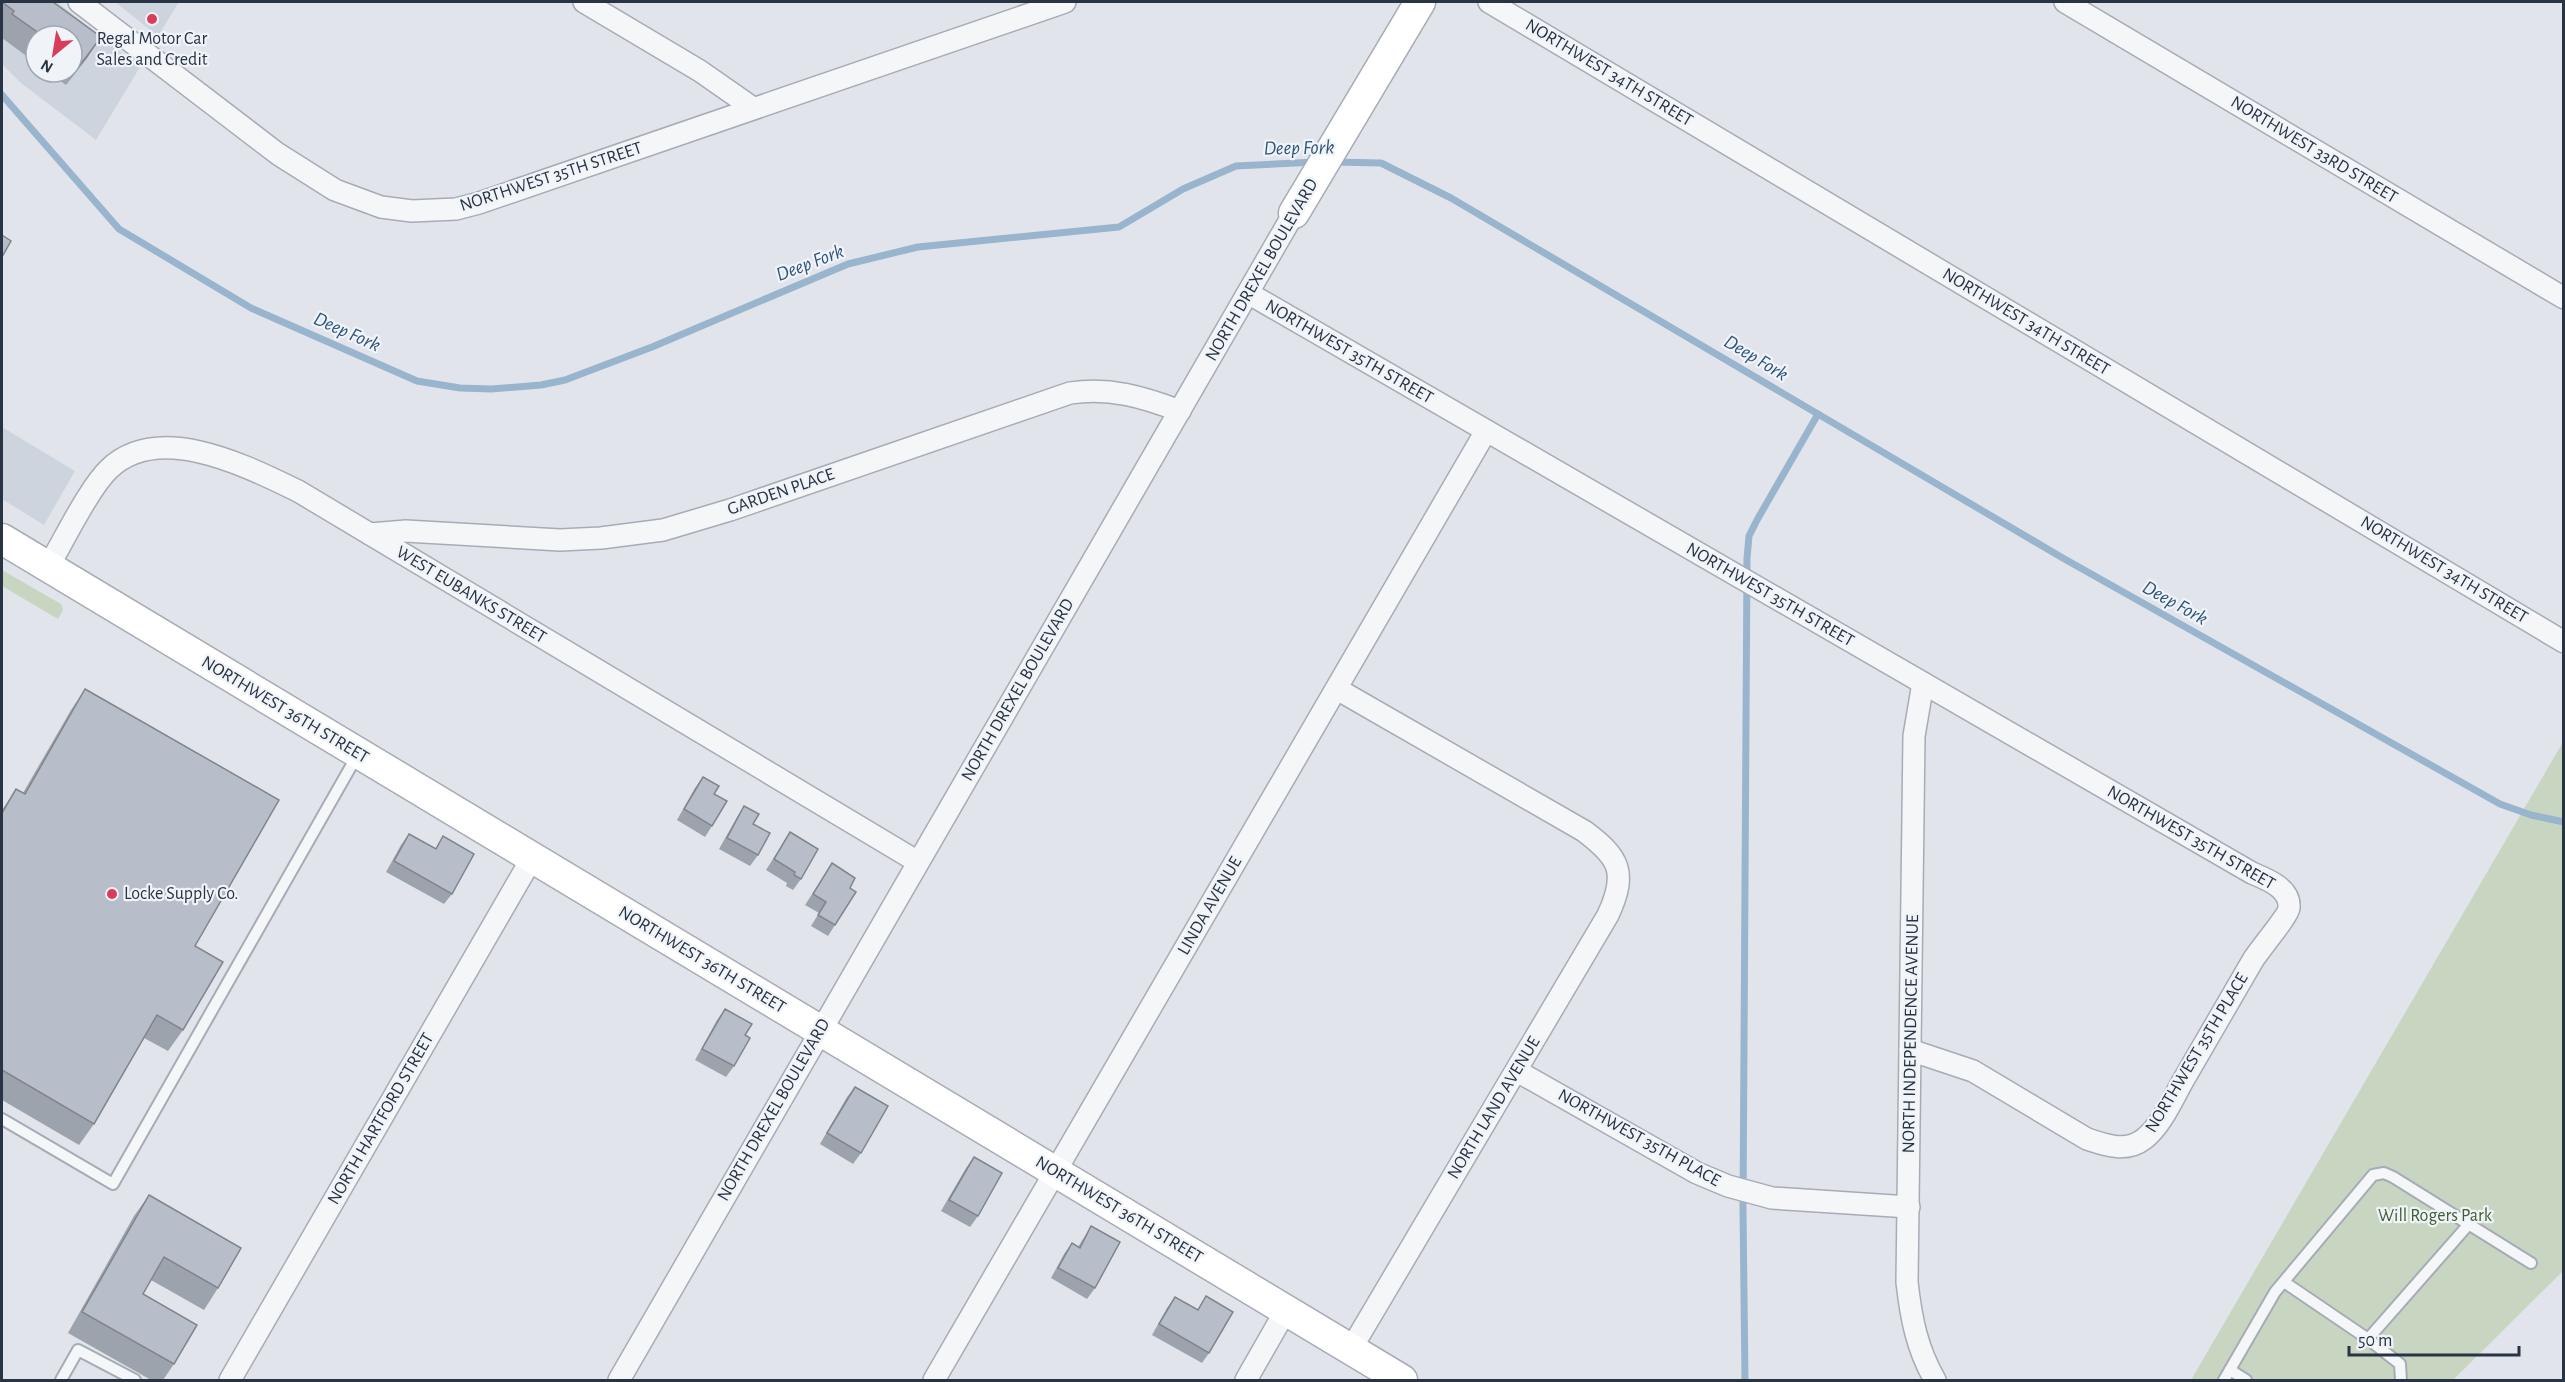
<svg xmlns="http://www.w3.org/2000/svg" width="2565" height="1382" font-family="'Alegreya Sans',sans-serif">
	<rect width="100%" height="100%" fill="#e1e5eb"/>
	<g fill="#ced4dd" fill-rule="evenodd">
		<path d="M 2,2 L 57,2 L 140,67 L 96,140 L 21,83 L 2,64 ZM 36,36 L 72,36 L 72,72 L 36,72 Z"/>
		<path d="M 115,2 L 179,2 L 158,36 Z"/>
		<path d="M 2,427 L 75,471 L 44,525 L 2,499 Z"/>
	</g>
	<g fill="#c7d5c1">
		<path d="M 2,570 L 61,604 L 63,610 L 58,619 L 2,586 Z"/>
		<path d="M 2563,742 L 2563,1271 L 2453,1380 L 2191,1380 Z"/>
	</g>
	<g fill="none" stroke-linecap="round" stroke-linejoin="round">
		<g stroke="#99b5cd" stroke-width="7">
			<path d="M 2,95 L 119,229 L 251,308 L 417,381 L 460,388 L 491,389 L 541,385 L 565,380 L 652,347 L 848,264 L 918,247 L 1119,227 L 1183,189 L 1236,166 L 1316,162"/>
			<path d="M 1333,162 L 1381,163 L 1451,198 L 2061,557 L 2500,804 L 2531,815 L 2564,822"/>
			<path d="M 1745,1380 L 1743,1209 L 1747,558 L 1749,536 L 1757,520 L 1818,414"/>
		</g>
		<g stroke="#a6acb6" stroke-width="14">
			<g id="lane">
				<path d="M 2,1119 L 113,1184 L 358,754"/>
				<path d="M 2284,1282 L 2368,1339"/>
				<path d="M 2230,1370 L 2246,1380"/>
				<path d="M 61,1380 L 78,1350 L 135,1380"/>
				<path d="M 2224,1380 L 2275,1292 L 2373,1175 L 2384,1173 L 2393,1177 L 2531,1263"/>
				<path d="M 2401,1380 L 2400,1364 L 2368,1339 L 2469,1224"/>
			</g>
		</g>
		<g stroke="#a6acb6" stroke-width="24">
			<g id="street">
				<path d="M 79,2 L 278,154 L 335,190 L 381,207 L 412,211 L 456,209 L 479,203 L 1065,2"/>
				<path d="M 584,2 L 700,71 L 753,108"/>
				<path d="M 1489,2 L 2564,642"/>
				<path d="M 2065,2 L 2564,298"/>
				<path d="M 1248,293 L 2252,873 C 2266,879 2291,888 2289,908 C 2288,916 2260,949 2253,960 C 2230,1000 2207,1039 2184,1079 C 2173,1098 2162,1125 2144,1139 C 2126,1153 2105,1145 2087,1139 L 1973,1071 L 1910,1050"/>
				<path d="M 370,534 L 406,531 L 560,540 L 601,538 L 663,530 L 730,510 L 1070,393 C 1110,387 1143,397 1180,411"/>
				<path d="M 48,567 C 63,542 89,488 109,469 C 159,421 246,466 298,491 L 918,862"/>
				<path d="M 1923,683 L 1914,736 L 1907,1282 C 1911,1318 1917,1349 1935,1380"/>
				<path d="M 1337,689 L 1584,831 C 1619,857 1628,872 1608,915 L 1351,1349"/>
				<path d="M 1517,1071 L 1697,1173 L 1728,1186 L 1772,1198 L 1909,1207"/>
				<path d="M 230,1380 L 532,858"/>
				<path d="M 619,1380 L 1294,213"/>
				<path d="M 934,1380 L 1486,431"/>
				<path d="M 1246,1380 L 1286,1310"/>
			</g>
		</g>
		<g stroke="#a6acb6" stroke-width="33">
			<g id="secondary">
				<path d="M 1294,213 L 1420,2"/>
				<path d="M 2,539 L 1402,1380"/>
			</g>
		</g>
		<use href="#lane" stroke="#f4f6f8" stroke-width="10"/>
		<use href="#street" stroke="#f4f6f8" stroke-width="21"/>
		<use href="#secondary" stroke="#fff" stroke-width="30"/>
	</g>
	<g fill="#9da3ad">
		<path d="M 2,2 L 101,37 L 66,85 L 48,72 L 72,72 L 72,36 L 36,36 L 36,63 L 2,38 Z"/>
		<path d="M 85,689 L 195,946 L 183,1030 L 168,1051 L 144,1038 L 94,1124 L 79,1145 L 2,1100 L 2,810 L 16,789 L 23,793 L 71,710 Z"/>
		<path d="M 703,777 L 714,794 L 712,826 L 705,837 L 677,820 L 695,788 Z"/>
		<path d="M 744,806 L 753,824 L 758,855 L 750,866 L 719,849 L 737,817 Z"/>
		<path d="M 790,832 L 801,879 L 793,890 L 786,886 L 787,883 L 766,870 Z"/>
		<path d="M 409,834 L 435,849 L 443,836 L 452,894 L 444,904 L 386,872 L 401,845 Z"/>
		<path d="M 832,863 L 850,888 L 835,925 L 828,936 L 811,926 L 819,913 L 805,905 Z"/>
		<path d="M 725,1009 L 745,1035 L 734,1066 L 726,1077 L 695,1060 L 717,1020 Z"/>
		<path d="M 855,1087 L 861,1153 L 853,1164 L 820,1144 L 847,1097 Z"/>
		<path d="M 974,1157 L 978,1216 L 970,1227 L 941,1211 L 966,1168 Z"/>
		<path d="M 149,1195 L 218,1288 L 204,1310 L 151,1280 L 143,1294 L 174,1364 L 163,1380 L 151,1380 L 68,1333 L 134,1216 Z"/>
		<path d="M 1091,1226 L 1095,1288 L 1087,1299 L 1051,1278 L 1064,1254 L 1072,1243 L 1078,1247 Z"/>
		<path d="M 1206,1296 L 1209,1353 L 1202,1363 L 1152,1335 L 1167,1308 L 1175,1297 L 1197,1310 Z"/>
	</g>
	<path fill="#80858d" d="M 101,37 L 87,58 L 66,85 L 81,64 Z"/>
	<g fill="#b7bec9" stroke="#80858d" stroke-width="1.5">
		<path d="M 2,2 L 53,2 L 101,37 L 81,64 L 72,57 L 72,36 L 43,36 L 12,14 L 14,11 Z"/>
		<path d="M 2,235 L 11,241 L 2,257 Z"/>
		<path d="M 85,689 L 279,800 L 195,946 L 223,962 L 183,1030 L 157,1015 L 94,1124 L 2,1070 L 2,813 L 16,789 L 25,794 Z"/>
		<path d="M 703,777 L 719,786 L 714,794 L 727,801 L 712,826 L 684,809 Z"/>
		<path d="M 744,806 L 759,814 L 753,824 L 770,833 L 758,855 L 727,838 Z"/>
		<path d="M 790,832 L 818,849 L 801,879 L 794,875 L 795,872 L 774,859 Z"/>
		<path d="M 409,834 L 436,849 L 443,836 L 474,854 L 452,894 L 394,861 Z"/>
		<path d="M 832,863 L 855,878 L 850,888 L 856,892 L 835,925 L 818,915 L 826,902 L 813,894 Z"/>
		<path d="M 725,1009 L 752,1024 L 745,1035 L 750,1038 L 734,1066 L 702,1049 Z"/>
		<path d="M 855,1087 L 888,1106 L 861,1153 L 827,1133 Z"/>
		<path d="M 974,1157 L 1002,1173 L 978,1216 L 949,1200 Z"/>
		<path d="M 149,1195 L 241,1248 L 218,1288 L 164,1257 L 143,1294 L 197,1325 L 174,1364 L 82,1312 Z"/>
		<path d="M 1091,1226 L 1120,1242 L 1095,1288 L 1058,1268 L 1072,1243 L 1080,1248 Z"/>
		<path d="M 1206,1296 L 1233,1312 L 1209,1353 L 1159,1324 L 1175,1297 L 1198,1310 Z"/>
	</g>
	<g fill="#d93d5b" stroke="#f0f4f8" stroke-width="2">
		<circle cx="152" cy="19" r="6"/>
		<circle cx="112" cy="894" r="6"/>
	</g>
	<g text-anchor="middle" dominant-baseline="central" stroke-width="4.5" stroke-linejoin="round" paint-order="stroke">
		<g font-size="18" fill="#283344" stroke="#f0f4f8">
			<text x="152" y="39">Regal Motor Car<tspan x="152" dy="21">Sales and Credit</tspan></text>
			<text x="124" y="894" text-anchor="start">Locke Supply Co.</text>
		</g>
		<g font-size="18" fill="#283344" stroke="#f0f4f8">
			<text transform="translate(1609 73) rotate(31)">NORTHWEST 34TH STREET</text>
			<text transform="translate(2314 150) rotate(31)">NORTHWEST 33RD STREET</text>
			<text transform="translate(551 177) rotate(-18)">NORTHWEST 35TH STREET</text>
			<text transform="translate(1262 270) rotate(-60)">NORTH DREXEL BOULEVARD</text>
			<text transform="translate(2026 322) rotate(31)">NORTHWEST 34TH STREET</text>
			<text transform="translate(1349 352) rotate(30)">NORTHWEST 35TH STREET</text>
			<text transform="translate(781 492) rotate(-19)">GARDEN PLACE</text>
			<text transform="translate(2444 570) rotate(31)">NORTHWEST 34TH STREET</text>
			<text transform="translate(471 595) rotate(31)">WEST EUBANKS STREET</text>
			<text transform="translate(1770 595) rotate(30)">NORTHWEST 35TH STREET</text>
			<text transform="translate(1018 690) rotate(-60)">NORTH DREXEL BOULEVARD</text>
			<text transform="translate(285 710) rotate(31)">NORTHWEST 36TH STREET</text>
			<text transform="translate(2191 838) rotate(30)">NORTHWEST 35TH STREET</text>
			<text transform="translate(1210 906) rotate(-60)">LINDA AVENUE</text>
			<text transform="translate(702 960) rotate(31)">NORTHWEST 36TH STREET</text>
			<text transform="translate(1911 1034) rotate(-89)">NORTH INDEPENDENCE AVENUE</text>
			<text transform="translate(2197 1053) rotate(-59)">NORTHWEST 35TH PLACE</text>
			<text transform="translate(1494 1108) rotate(-59)">NORTH LAND AVENUE</text>
			<text transform="translate(774 1110) rotate(-60)">NORTH DREXEL BOULEVARD</text>
			<text transform="translate(381 1119) rotate(-60)">NORTH HARTFORD STREET</text>
			<text transform="translate(1639 1138) rotate(29)">NORTHWEST 35TH PLACE</text>
			<text transform="translate(1119 1210) rotate(31)">NORTHWEST 36TH STREET</text>
		</g>
		<g font-size="18" fill="#3e6034" stroke="#f0f4f8">
			<text x="2435" y="1216">Will Rogers Park</text>
		</g>
		<g font-size="20" font-style="italic" fill="#2e547b" stroke="#f0f4f8">
			<text transform="translate(1299 148) rotate(-1)">Deep Fork</text>
			<text transform="translate(810 263) rotate(-21)">Deep Fork</text>
			<text transform="translate(347 332) rotate(24)">Deep Fork</text>
			<text transform="translate(1756 358) rotate(31)">Deep Fork</text>
			<text transform="translate(2175 603) rotate(29)">Deep Fork</text>
		</g>
	</g>
	<rect width="2565" height="1382" fill="none" stroke="#283344" stroke-width="6"/>
	<g transform="translate(54 54) rotate(210)"><circle r="28" fill="#f0f4f8" stroke="#a0a7b0" stroke-width="1.5"/>
	<path d="M0-4.5L10 22L0 15L-10 22Z" fill="#d93d5b"/>
	<text y="-9" font-size="16" font-weight="bold" text-anchor="middle" fill="#283344">N</text>
	</g>
	<path d="M2349 1346v9h170v-9" fill="none" stroke="#283344" stroke-width="3"/>
	<text x="2358" y="1346" font-size="18" fill="#283344" stroke="#f0f4f8" stroke-width="4.5" paint-order="stroke">50 m</text>
</svg>
